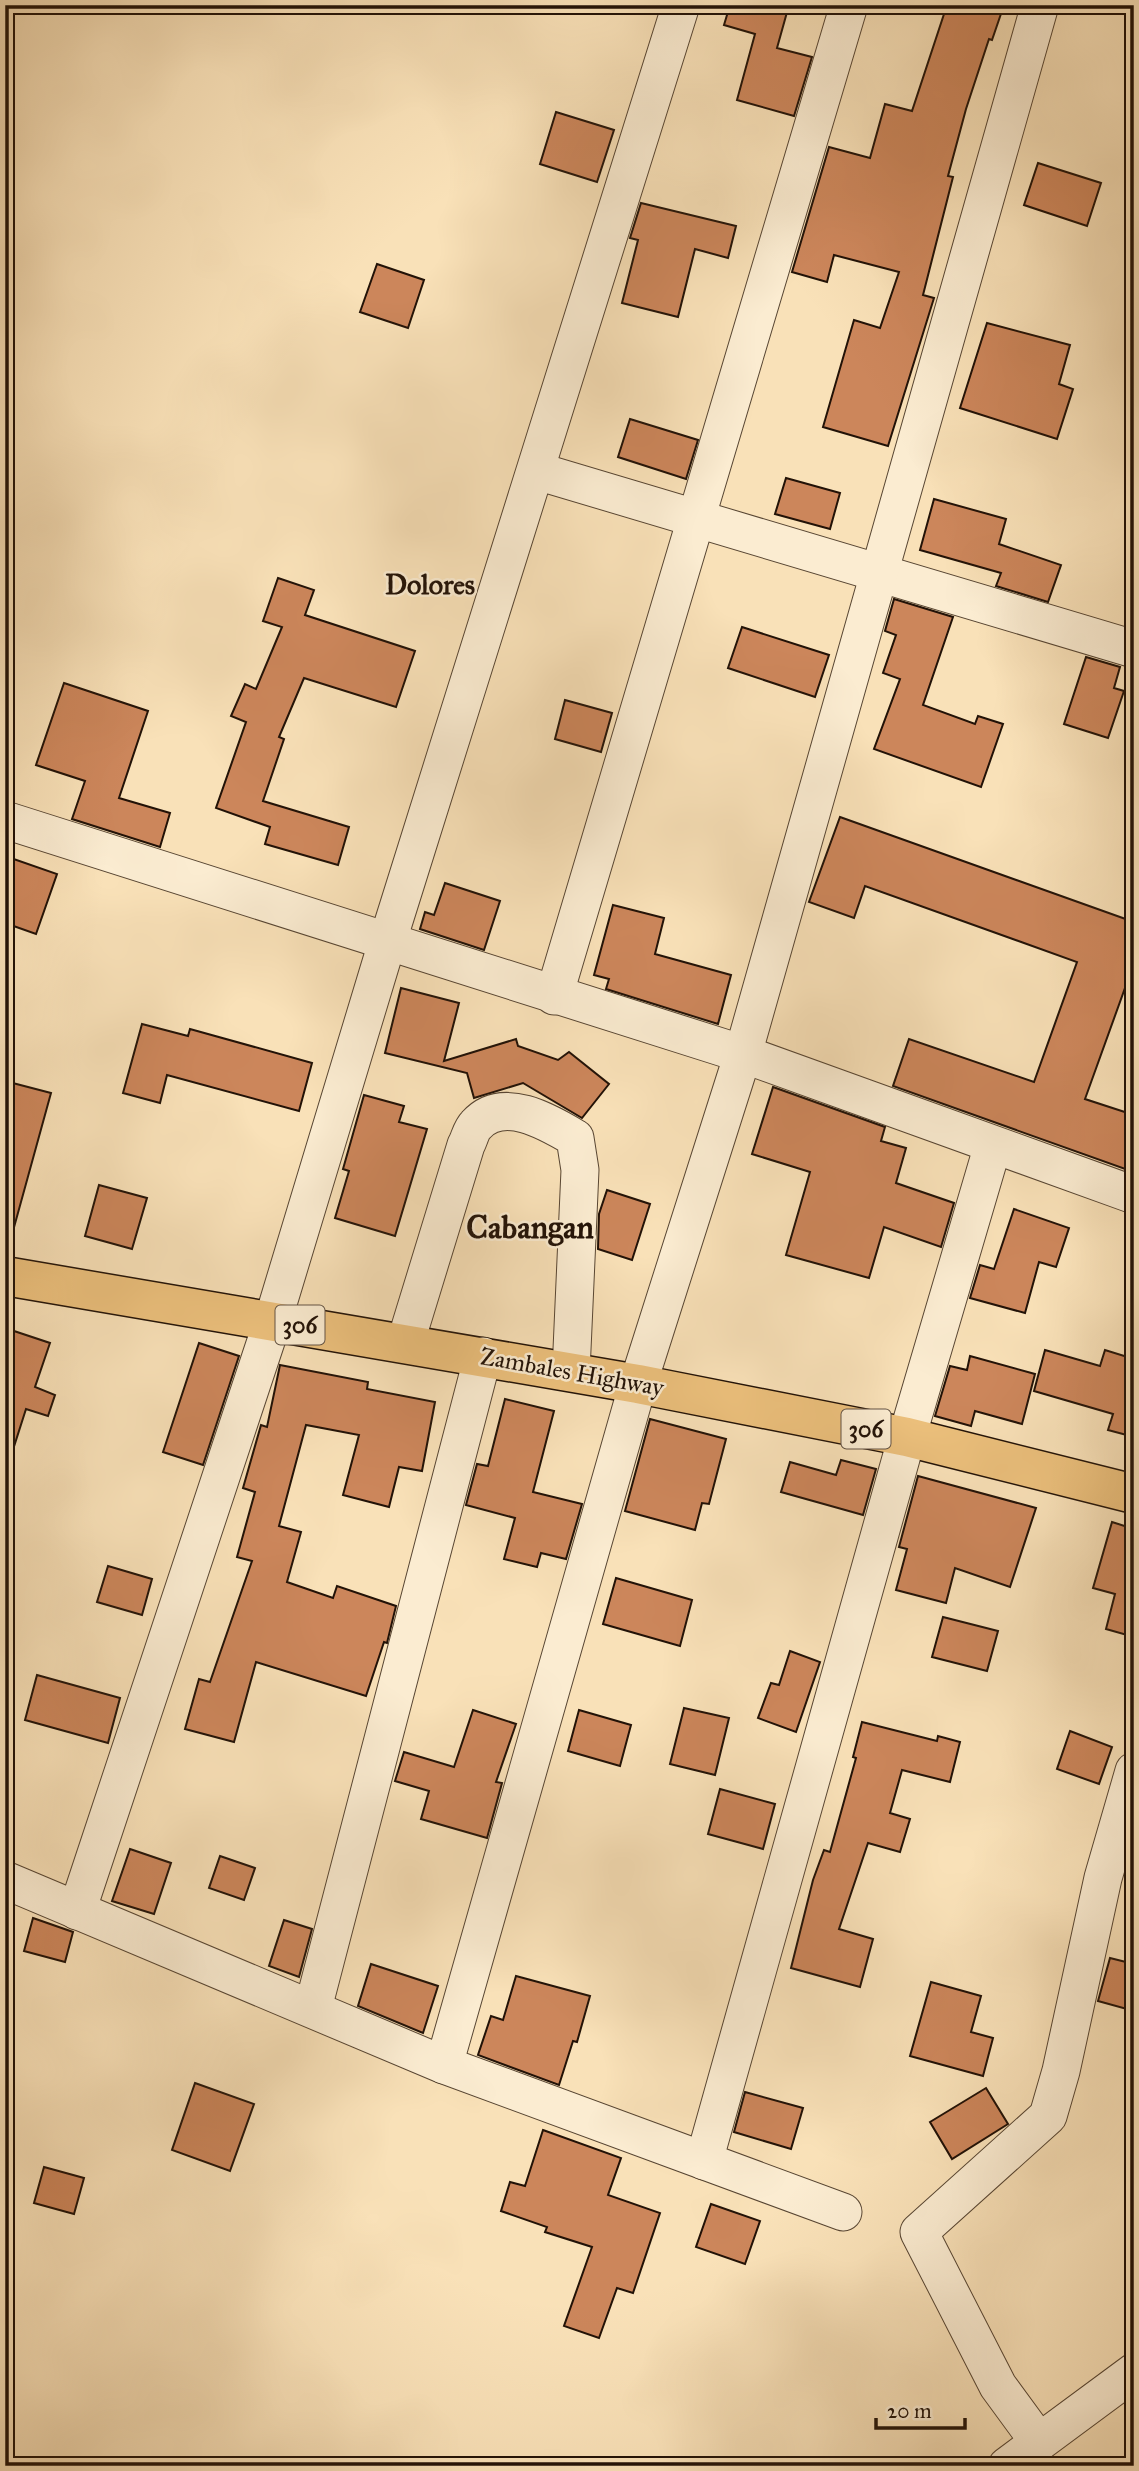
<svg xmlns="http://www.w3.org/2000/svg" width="1139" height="2471" font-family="'IM FELL Great Primer',serif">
	<rect width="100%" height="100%" fill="#f9e1b8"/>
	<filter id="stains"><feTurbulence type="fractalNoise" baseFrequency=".00286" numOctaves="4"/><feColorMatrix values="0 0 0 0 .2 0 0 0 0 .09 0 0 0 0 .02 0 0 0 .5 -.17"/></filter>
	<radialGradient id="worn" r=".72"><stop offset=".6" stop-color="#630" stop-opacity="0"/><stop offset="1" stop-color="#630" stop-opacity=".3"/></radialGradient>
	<g fill="#cc865b" stroke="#221207" stroke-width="2">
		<path d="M 730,5 L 789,5 L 777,48 L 812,57 L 794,116 L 737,100 L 755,34 L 724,25 Z"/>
		<path d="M 947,5 L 1004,5 L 992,40 L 989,39 L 966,109 L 948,176 L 953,177 L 923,295 L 934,298 L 888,446 L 823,427 L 854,320 L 880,328 L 899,272 L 834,255 L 827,282 L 792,272 L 829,147 L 870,158 L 885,104 L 912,111 Z"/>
		<path d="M 556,112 L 614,130 L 597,182 L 540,164 Z"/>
		<path d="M 1038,163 L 1101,183 L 1087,226 L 1024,205 Z"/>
		<path d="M 641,203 L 736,226 L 728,258 L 695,249 L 678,317 L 622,303 L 638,240 L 630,238 Z"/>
		<path d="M 377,264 L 424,280 L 408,328 L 360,312 Z"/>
		<path d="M 987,323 L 1070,345 L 1059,384 L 1073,389 L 1057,439 L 960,408 Z"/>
		<path d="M 630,419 L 698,440 L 686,479 L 618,457 Z"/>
		<path d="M 786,478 L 840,493 L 830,529 L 775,514 Z"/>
		<path d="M 934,499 L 1006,519 L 999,544 L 1061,565 L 1048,602 L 996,586 L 1001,573 L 920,550 Z"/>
		<path d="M 278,578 L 314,590 L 305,615 L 415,651 L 396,707 L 304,678 L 279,737 L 284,739 L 263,801 L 349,827 L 338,865 L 265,844 L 270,827 L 216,808 L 246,722 L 231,716 L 245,684 L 256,689 L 282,627 L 263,621 Z"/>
		<path d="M 894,599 L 953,617 L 923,705 L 975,724 L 978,716 L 1003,724 L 981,787 L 874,749 L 900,679 L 883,673 L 896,635 L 885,631 Z"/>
		<path d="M 742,627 L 829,655 L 815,697 L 728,668 Z"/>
		<path d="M 1086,657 L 1120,667 L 1114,688 L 1124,691 L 1108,738 L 1064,724 Z"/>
		<path d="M 64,683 L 148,711 L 119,798 L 170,813 L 160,847 L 72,819 L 85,781 L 36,765 Z"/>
		<path d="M 565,700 L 612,713 L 601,752 L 555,739 Z"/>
		<path d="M 840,817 L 1134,922 L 1134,963 L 1085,1099 L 1134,1115 L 1134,1153 L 1128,1170 L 893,1086 L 909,1039 L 1034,1082 L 1077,962 L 865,886 L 854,918 L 809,902 Z"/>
		<path d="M 5,856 L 57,874 L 36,934 L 5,923 Z"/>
		<path d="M 445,883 L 500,901 L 484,950 L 420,929 L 425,912 L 434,915 Z"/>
		<path d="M 613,905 L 664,918 L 655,954 L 731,975 L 718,1024 L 606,989 L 609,979 L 594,975 Z"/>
		<path d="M 401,988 L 459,1003 L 444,1061 L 516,1039 L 518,1046 L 558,1060 L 569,1052 L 609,1084 L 582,1118 L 523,1083 L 474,1098 L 467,1073 L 385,1053 Z"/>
		<path d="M 142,1024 L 188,1036 L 190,1029 L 312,1063 L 299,1111 L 167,1075 L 160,1103 L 123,1093 Z"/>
		<path d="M 5,1081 L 51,1093 L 13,1231 L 5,1230 Z"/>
		<path d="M 773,1087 L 885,1127 L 881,1141 L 906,1148 L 896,1183 L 954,1203 L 941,1247 L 884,1227 L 869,1278 L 786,1255 L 810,1172 L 752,1154 Z"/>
		<path d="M 364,1095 L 404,1106 L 399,1122 L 427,1129 L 395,1236 L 335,1218 L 349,1171 L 343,1169 Z"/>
		<path d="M 99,1185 L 147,1198 L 132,1249 L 85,1236 Z"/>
		<path d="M 607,1190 L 650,1204 L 632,1260 L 598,1249 L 599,1214 Z"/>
		<path d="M 1014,1209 L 1069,1228 L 1056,1267 L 1039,1262 L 1025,1313 L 970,1298 L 980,1265 L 994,1269 Z"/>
		<path d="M 5,1328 L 50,1343 L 35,1387 L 55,1395 L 48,1416 L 26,1409 L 10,1459 L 5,1458 Z"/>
		<path d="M 199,1343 L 239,1356 L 203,1465 L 163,1452 Z"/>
		<path d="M 1045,1350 L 1100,1366 L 1105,1350 L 1134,1359 L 1134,1437 L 1108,1430 L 1113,1414 L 1034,1391 Z"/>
		<path d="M 970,1356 L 1035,1374 L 1022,1424 L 975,1411 L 971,1426 L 935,1416 L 950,1366 L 967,1370 Z"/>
		<path d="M 280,1365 L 368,1382 L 367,1389 L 435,1402 L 422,1471 L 399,1467 L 389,1507 L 343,1495 L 359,1435 L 306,1425 L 279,1526 L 301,1532 L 287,1582 L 333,1598 L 337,1586 L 396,1606 L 387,1643 L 384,1642 L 366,1696 L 256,1662 L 234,1742 L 185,1729 L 199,1679 L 210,1682 L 252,1561 L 237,1557 L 255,1492 L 243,1488 L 261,1425 L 267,1427 Z"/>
		<path d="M 505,1399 L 554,1411 L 533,1492 L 582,1504 L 566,1559 L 541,1553 L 537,1567 L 504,1559 L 515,1518 L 466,1505 L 477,1464 L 488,1466 Z"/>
		<path d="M 650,1419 L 726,1439 L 709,1504 L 702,1503 L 695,1530 L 625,1511 Z"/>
		<path d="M 841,1460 L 876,1469 L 863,1515 L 781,1492 L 790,1462 L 836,1475 Z"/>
		<path d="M 918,1476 L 1036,1508 L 1010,1587 L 955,1568 L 946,1603 L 896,1590 L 907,1549 L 899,1547 Z"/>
		<path d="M 1112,1522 L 1134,1529 L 1134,1637 L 1106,1629 L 1115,1594 L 1093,1588 Z"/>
		<path d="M 108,1566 L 152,1579 L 142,1615 L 97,1602 Z"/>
		<path d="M 616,1578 L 692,1600 L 680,1646 L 603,1624 Z"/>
		<path d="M 943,1617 L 998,1631 L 987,1671 L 932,1657 Z"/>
		<path d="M 790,1651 L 820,1662 L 796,1732 L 758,1718 L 771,1683 L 779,1685 Z"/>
		<path d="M 37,1675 L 120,1698 L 108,1743 L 25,1720 Z"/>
		<path d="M 684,1708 L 729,1718 L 715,1775 L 670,1764 Z"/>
		<path d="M 473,1710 L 516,1724 L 496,1782 L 502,1783 L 487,1838 L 421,1819 L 429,1791 L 395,1781 L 404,1752 L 454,1767 Z"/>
		<path d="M 579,1710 L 631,1725 L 620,1766 L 568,1751 Z"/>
		<path d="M 862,1722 L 937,1741 L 938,1736 L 960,1742 L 950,1782 L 902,1770 L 890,1813 L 910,1819 L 900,1852 L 868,1843 L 839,1929 L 873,1939 L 860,1987 L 791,1968 L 813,1880 L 824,1850 L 830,1852 L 856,1758 L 853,1757 Z"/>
		<path d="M 1070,1731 L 1112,1747 L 1099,1784 L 1057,1769 Z"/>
		<path d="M 720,1789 L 775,1804 L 763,1849 L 708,1834 Z"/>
		<path d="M 130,1849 L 171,1863 L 154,1914 L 112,1901 Z"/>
		<path d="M 220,1856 L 255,1868 L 244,1900 L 209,1888 Z"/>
		<path d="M 33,1918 L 73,1932 L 65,1962 L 24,1951 Z"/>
		<path d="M 284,1920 L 312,1929 L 299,1977 L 269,1966 Z"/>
		<path d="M 1110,1958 L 1134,1964 L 1134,2011 L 1098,2001 Z"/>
		<path d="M 371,1964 L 438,1986 L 423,2033 L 358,2006 Z"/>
		<path d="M 516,1976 L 590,1996 L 577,2042 L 573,2041 L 559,2085 L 478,2055 L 491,2016 L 503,2020 Z"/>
		<path d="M 931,1982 L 981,1996 L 971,2032 L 993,2038 L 983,2076 L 910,2056 Z"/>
		<path d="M 195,2083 L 254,2104 L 230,2171 L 172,2150 Z"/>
		<path d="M 986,2088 L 1008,2124 L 952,2159 L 930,2122 Z"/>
		<path d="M 745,2092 L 803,2108 L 791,2149 L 734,2132 Z"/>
		<path d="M 543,2130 L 621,2158 L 608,2195 L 660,2213 L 633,2293 L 617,2288 L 599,2338 L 564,2326 L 592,2247 L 545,2232 L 547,2227 L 501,2211 L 510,2182 L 525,2186 Z"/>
		<path d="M 44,2167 L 84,2178 L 74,2214 L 34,2203 Z"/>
		<path d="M 711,2204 L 760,2221 L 745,2264 L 696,2247 Z"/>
	</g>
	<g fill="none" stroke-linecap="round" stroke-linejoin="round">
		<g stroke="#584633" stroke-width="39">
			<g id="minor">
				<path d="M 537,471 L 1134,649"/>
				<path d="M 5,820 L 743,1054 L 1134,1195"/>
				<path d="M 554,996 L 849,5"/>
				<path d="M 405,1344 L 466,1145 C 469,1140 471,1130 476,1125 C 503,1095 548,1122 575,1138 L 580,1170 L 571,1372"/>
				<path d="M 5,1880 L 444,2065 L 843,2212"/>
				<path d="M 77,1911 L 273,1320 L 387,943 L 681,5"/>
				<path d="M 313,2008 L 483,1356"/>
				<path d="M 444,2065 L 638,1384 L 743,1054 L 1040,5"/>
				<path d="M 704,2161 L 907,1437 L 993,1145"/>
				<path d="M 1039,2442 L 998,2386 L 919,2232 L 1048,2116 L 1061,2071 L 1103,1878 L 1134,1771"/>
				<path d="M 1007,2466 L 1134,2372"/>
			</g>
		</g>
		<g stroke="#221207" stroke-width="41">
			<path id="major" d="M 5,1276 L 638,1384 L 907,1437 L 1134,1494"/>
		</g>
		<use href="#minor" stroke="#fbecd1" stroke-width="37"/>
		<use href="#major" stroke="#ecc07c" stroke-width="38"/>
	</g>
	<g text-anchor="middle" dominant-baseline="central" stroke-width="5" stroke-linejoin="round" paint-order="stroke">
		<g fill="#fbecd1" stroke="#635344" stroke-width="2">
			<rect x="275.5" y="1305.5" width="49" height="39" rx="5"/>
			<rect x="841.5" y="1409.5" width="49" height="39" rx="5"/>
		</g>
		<g font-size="23" font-weight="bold" fill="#221207">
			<text x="300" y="1325">306</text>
			<text x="866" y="1429">306</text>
		</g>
		<g font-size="24" fill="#221207" stroke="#fbecd1">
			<text transform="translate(572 1372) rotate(10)">Zambales Highway</text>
		</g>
		<g font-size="28" font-weight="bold" fill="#221207" stroke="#fbecd1">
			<text x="430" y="584">Dolores</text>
		</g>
		<g font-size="32" font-weight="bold" fill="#221207" stroke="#fbecd1">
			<text x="530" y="1227">Cabangan</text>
		</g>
	</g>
	<rect width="1139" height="2471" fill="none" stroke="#f9e1b8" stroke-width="28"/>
	<rect x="7" y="7" width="1125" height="2457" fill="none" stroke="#221207" stroke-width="3.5"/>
	<rect x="14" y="14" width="1111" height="2443" fill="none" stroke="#221207" stroke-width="2"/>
	<path d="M876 2418v10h89v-10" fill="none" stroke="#221207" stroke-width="3.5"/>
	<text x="887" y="2418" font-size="21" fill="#221207" stroke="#fbecd1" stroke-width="5" paint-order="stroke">20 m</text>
	<rect width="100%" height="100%" filter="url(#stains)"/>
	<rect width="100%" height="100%" fill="url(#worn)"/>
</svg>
